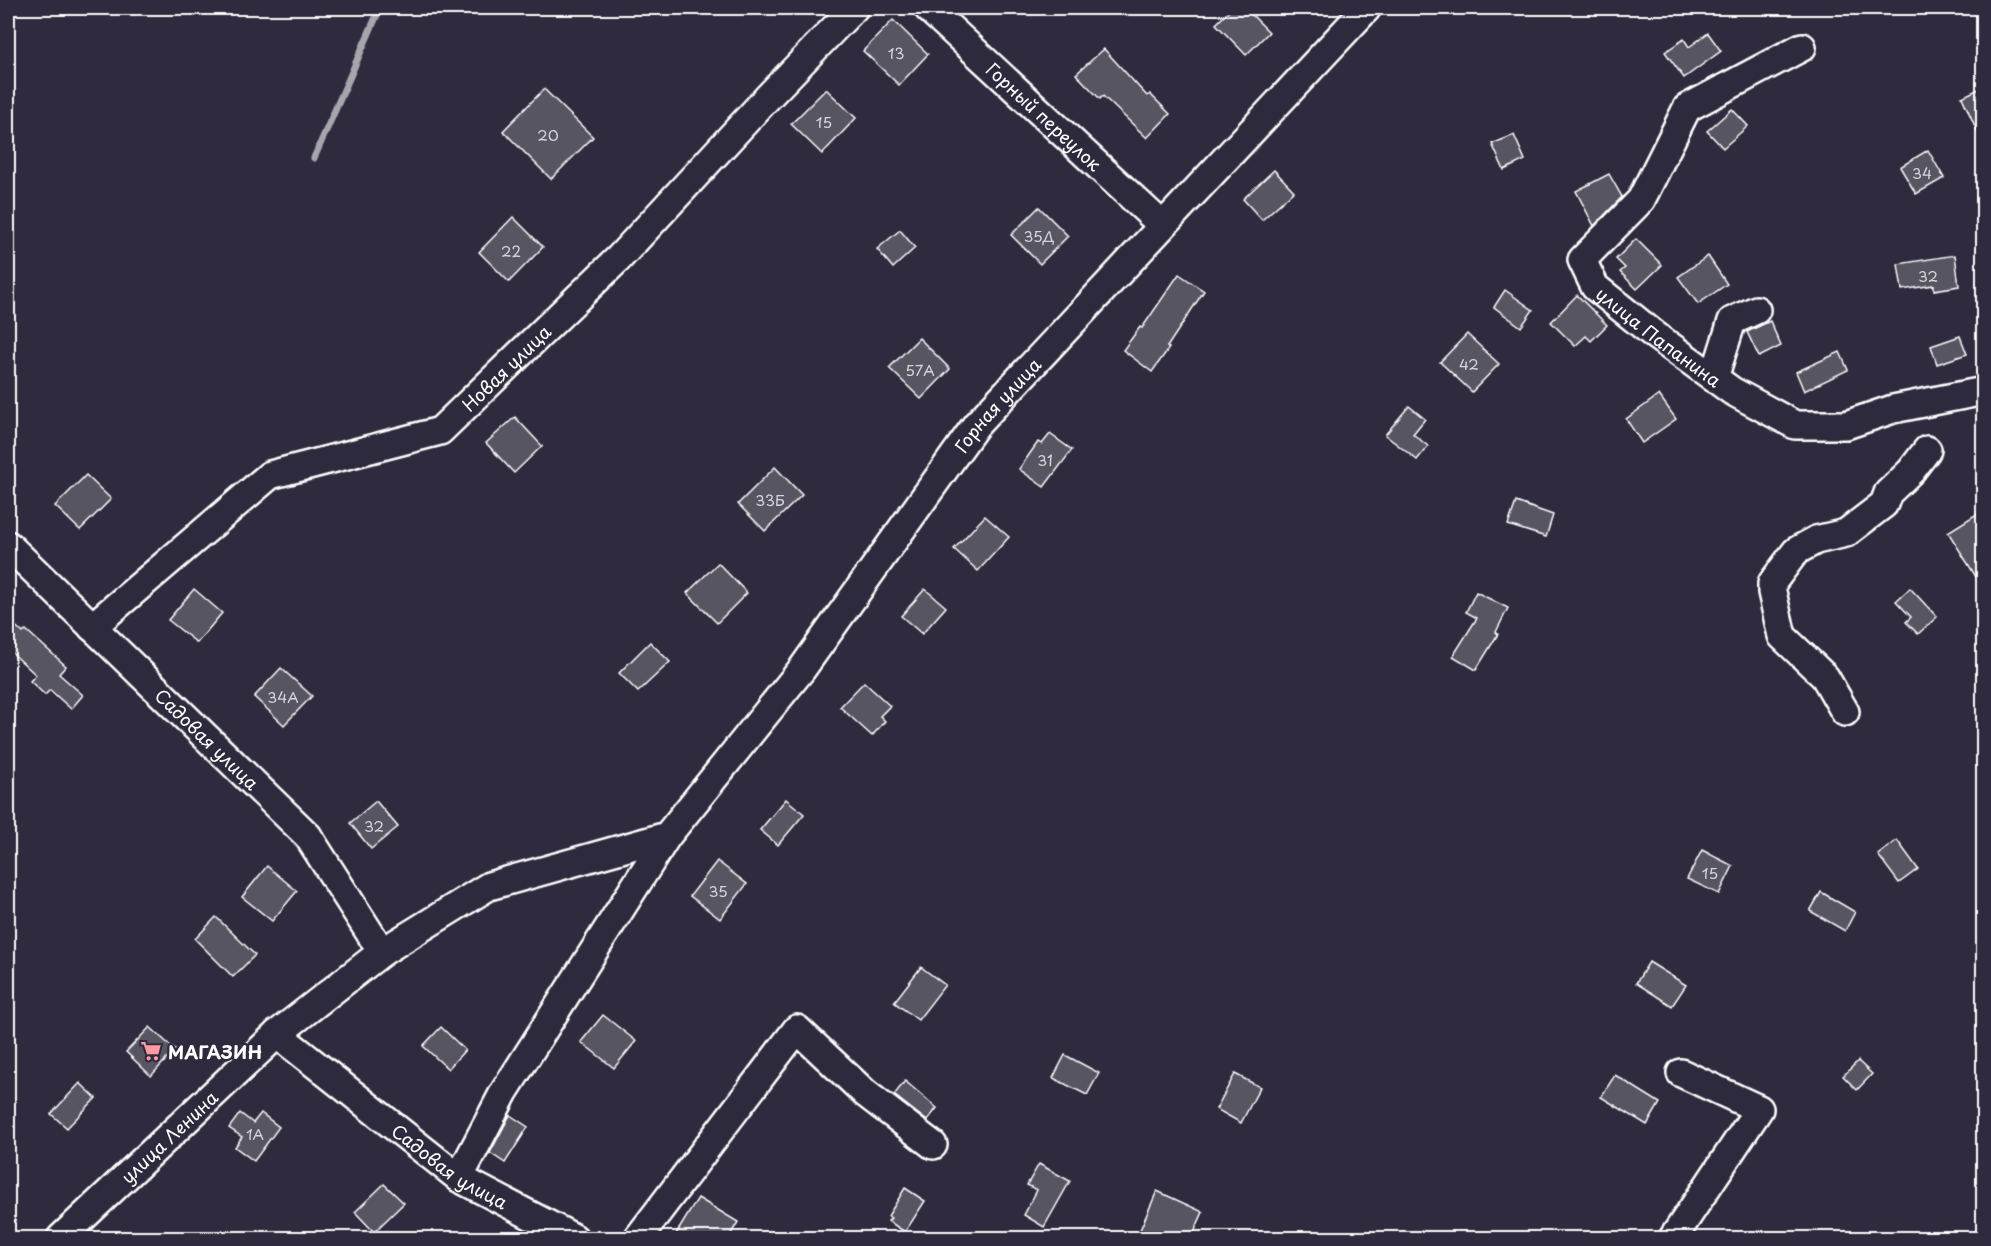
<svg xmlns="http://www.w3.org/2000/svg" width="1991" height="1246" font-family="'Playpen Sans',sans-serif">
	<rect width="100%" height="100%" fill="#2f2a3d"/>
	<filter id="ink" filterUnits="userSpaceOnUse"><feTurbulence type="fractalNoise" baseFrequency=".0167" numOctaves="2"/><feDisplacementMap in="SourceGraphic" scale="12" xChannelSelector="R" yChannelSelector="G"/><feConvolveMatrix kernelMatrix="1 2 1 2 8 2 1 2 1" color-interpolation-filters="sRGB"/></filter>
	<g filter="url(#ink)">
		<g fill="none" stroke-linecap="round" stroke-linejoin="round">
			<path stroke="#a7a6ad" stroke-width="7" d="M 314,158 L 380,8"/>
		</g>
		<g fill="#595564" stroke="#fff" stroke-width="1.5">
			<path d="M 1232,8 L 1245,8 L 1269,32 L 1246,55 L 1216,24 Z"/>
			<path d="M 893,20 L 928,54 L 899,85 L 863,51 Z"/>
			<path d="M 1708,33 L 1721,51 L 1684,78 L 1665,52 L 1684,39 L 1689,47 Z"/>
			<path d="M 1104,49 L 1147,96 L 1150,94 L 1170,114 L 1147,138 L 1103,96 L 1100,99 L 1076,74 Z"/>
			<path d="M 1983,87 L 1983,144 L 1962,97 Z"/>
			<path d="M 544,89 L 593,137 L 551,179 L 503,131 Z"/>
			<path d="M 826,89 L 856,118 L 822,154 L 791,124 Z"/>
			<path d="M 1732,109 L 1748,126 L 1723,148 L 1707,131 Z"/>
			<path d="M 1514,135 L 1525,160 L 1504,170 L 1492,144 Z"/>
			<path d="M 1928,150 L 1944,178 L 1916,194 L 1900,167 Z"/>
			<path d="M 1274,170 L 1294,191 L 1262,220 L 1243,199 Z"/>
			<path d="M 1609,174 L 1622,197 L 1594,226 L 1576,191 Z"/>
			<path d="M 1039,207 L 1068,236 L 1040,264 L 1011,235 Z"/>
			<path d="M 513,217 L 543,247 L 509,282 L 479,252 Z"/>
			<path d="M 900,230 L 915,248 L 893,268 L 877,249 Z"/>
			<path d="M 1636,239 L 1662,265 L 1637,289 L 1620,272 L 1625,268 L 1616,259 Z"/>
			<path d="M 1955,255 L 1959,286 L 1934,290 L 1934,285 L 1902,290 L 1898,264 Z"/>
			<path d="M 1708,256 L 1727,284 L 1698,304 L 1678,277 Z"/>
			<path d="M 1179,274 L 1204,291 L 1167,347 L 1169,348 L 1152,372 L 1123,350 L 1140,327 L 1142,328 Z"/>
			<path d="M 1505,290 L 1533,310 L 1521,327 L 1494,307 Z"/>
			<path d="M 1577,295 L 1607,325 L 1591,341 L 1586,336 L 1575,346 L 1551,322 Z"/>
			<path d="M 1770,321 L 1781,346 L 1759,357 L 1747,332 Z"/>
			<path d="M 1467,334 L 1499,364 L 1472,392 L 1440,362 Z"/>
			<path d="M 1960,336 L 1967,354 L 1937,364 L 1931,346 Z"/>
			<path d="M 919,338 L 950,369 L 921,399 L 889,368 Z"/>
			<path d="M 1840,352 L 1848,370 L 1804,391 L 1796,372 Z"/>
			<path d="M 1659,395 L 1676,419 L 1642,443 L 1626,419 Z"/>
			<path d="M 1409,406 L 1425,419 L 1413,434 L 1428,446 L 1417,460 L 1385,435 Z"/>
			<path d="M 515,417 L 542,446 L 514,473 L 486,443 Z"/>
			<path d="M 1050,434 L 1072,450 L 1044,487 L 1019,469 L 1038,442 L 1042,444 Z"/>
			<path d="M 775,467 L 802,495 L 765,531 L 738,504 Z"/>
			<path d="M 86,475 L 111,499 L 80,530 L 55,506 Z"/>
			<path d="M 1516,502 L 1553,515 L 1546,537 L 1508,525 Z"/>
			<path d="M 1983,510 L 1983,588 L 1948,532 Z"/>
			<path d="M 985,516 L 1009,537 L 978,571 L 954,549 Z"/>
			<path d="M 718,563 L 747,593 L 717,623 L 687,593 Z"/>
			<path d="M 1910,588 L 1937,617 L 1918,634 L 1906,622 L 1911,617 L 1896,601 Z"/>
			<path d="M 194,589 L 222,613 L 197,643 L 168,620 Z"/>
			<path d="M 925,589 L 946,607 L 922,634 L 901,616 Z"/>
			<path d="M 1476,592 L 1508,608 L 1496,632 L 1498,634 L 1476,670 L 1453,656 L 1477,618 L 1466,612 Z"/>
			<path d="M 8,619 L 23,633 L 26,630 L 66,666 L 59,674 L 83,695 L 71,709 L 50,690 L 45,695 L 30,681 L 36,675 L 8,649 Z"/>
			<path d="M 650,642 L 670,662 L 638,692 L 619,673 Z"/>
			<path d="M 281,668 L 312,696 L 284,725 L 254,697 Z"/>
			<path d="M 864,682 L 890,706 L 880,716 L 885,721 L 872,736 L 840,707 Z"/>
			<path d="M 786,799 L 804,814 L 778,845 L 760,830 Z"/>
			<path d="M 376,801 L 398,827 L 371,849 L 350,823 Z"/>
			<path d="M 1897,840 L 1918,869 L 1899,883 L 1878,855 Z"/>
			<path d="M 1702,850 L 1733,866 L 1719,894 L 1687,879 Z"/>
			<path d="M 717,861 L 747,884 L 720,919 L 690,896 Z"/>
			<path d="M 267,866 L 297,891 L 272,921 L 242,897 Z"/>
			<path d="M 1821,892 L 1855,912 L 1845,931 L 1810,911 Z"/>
			<path d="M 216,917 L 255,955 L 233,977 L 195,939 Z"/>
			<path d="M 1649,962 L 1686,985 L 1672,1006 L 1636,983 Z"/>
			<path d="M 921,967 L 945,985 L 918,1020 L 894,1002 Z"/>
			<path d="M 603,1015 L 636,1041 L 614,1068 L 581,1042 Z"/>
			<path d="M 150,1027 L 175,1050 L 151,1076 L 126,1052 Z"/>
			<path d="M 441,1027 L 465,1050 L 448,1069 L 423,1046 Z"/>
			<path d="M 1065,1055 L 1099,1073 L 1087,1095 L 1053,1078 Z"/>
			<path d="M 1858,1061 L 1872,1074 L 1857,1090 L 1843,1076 Z"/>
			<path d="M 1235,1074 L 1260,1087 L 1241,1123 L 1216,1109 Z"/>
			<path d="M 1615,1075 L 1660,1103 L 1647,1125 L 1601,1097 Z"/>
			<path d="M 905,1081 L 937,1108 L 927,1121 L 894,1095 Z"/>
			<path d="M 80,1083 L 96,1098 L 67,1128 L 51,1114 Z"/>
			<path d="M 240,1113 L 253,1123 L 261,1113 L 279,1127 L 254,1161 L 235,1147 L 242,1137 L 229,1128 Z"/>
			<path d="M 510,1115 L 528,1127 L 505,1163 L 490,1153 Z"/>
			<path d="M 1039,1164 L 1070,1181 L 1044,1227 L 1024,1215 L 1037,1190 L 1027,1185 Z"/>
			<path d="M 384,1184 L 404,1203 L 374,1232 L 355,1212 Z"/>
			<path d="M 905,1188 L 925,1201 L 905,1232 L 888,1221 L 891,1218 L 888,1216 Z"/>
			<path d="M 1157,1191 L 1203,1212 L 1191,1239 L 1136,1239 Z"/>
			<path d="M 698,1198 L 738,1222 L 728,1239 L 673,1239 Z"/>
		</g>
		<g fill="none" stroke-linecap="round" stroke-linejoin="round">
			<g stroke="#fff" stroke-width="32">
				<g id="minor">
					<path id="s1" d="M 928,8 L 1162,225"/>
					<path id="s2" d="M 1802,47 L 1687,108 L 1641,200 L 1582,260 L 1595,287 L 1656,336 L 1732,391 L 1795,425 L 1846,425 L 1893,409 L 1984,391"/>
					<path d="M 1714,378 L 1732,321 L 1756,310"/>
					<path id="s3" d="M 8,545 L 308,836 L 382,952"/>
					<path id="s4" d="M 92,627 L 270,475 L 440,431 L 619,258 L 768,97 L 854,8"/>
					<path d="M 1845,712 L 1825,677 L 1782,636 L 1772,592 L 1772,583 L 1796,551 L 1816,540 L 1846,533 L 1884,504 L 1888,493 L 1911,471 L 1927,450"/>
					<path id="s5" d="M 277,1034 L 459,1178 L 574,1238"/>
					<path id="s6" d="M 459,1178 L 504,1092 L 667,836 L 802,669 L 976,425 L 1367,8"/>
					<path id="s7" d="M 61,1238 L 277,1034 L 382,952 L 489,886 L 667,836"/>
					<path d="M 638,1238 L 797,1029 L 865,1093 L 933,1145"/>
					<path d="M 1673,1238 L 1759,1109 L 1681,1073"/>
				</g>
			</g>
			<use href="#minor" stroke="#2f2a3d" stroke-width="27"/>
		</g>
	</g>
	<defs>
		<g id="supermarket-bare" transform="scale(1.62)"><path d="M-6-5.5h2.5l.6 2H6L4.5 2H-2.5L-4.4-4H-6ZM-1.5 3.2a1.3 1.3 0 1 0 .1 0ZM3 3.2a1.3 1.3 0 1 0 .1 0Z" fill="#ff9aa2" stroke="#2f2a3d" stroke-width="2.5" paint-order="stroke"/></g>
	</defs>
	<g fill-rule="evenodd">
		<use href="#supermarket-bare" x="151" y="1051"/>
	</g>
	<g text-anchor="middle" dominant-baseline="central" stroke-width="4.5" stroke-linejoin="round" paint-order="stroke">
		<g font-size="15" fill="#d6d4d8">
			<text x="896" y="52">13</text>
			<text x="824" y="121">15</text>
			<text x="548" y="134">20</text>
			<text x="1922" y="172">34</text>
			<text x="1039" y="235">35Д</text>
			<text x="511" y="250">22</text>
			<text x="1928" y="275">32</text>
			<text x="1469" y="363">42</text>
			<text x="920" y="369">57А</text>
			<text x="1045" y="459">31</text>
			<text x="770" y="499">33Б</text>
			<text x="283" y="696">34А</text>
			<text x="374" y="825">32</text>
			<text x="1710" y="872">15</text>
			<text x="718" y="890">35</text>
			<text x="255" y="1133">1А</text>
		</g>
		<g font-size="18" fill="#fff" stroke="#2f2a3d">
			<text stroke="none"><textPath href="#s1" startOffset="159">Горный переулок</textPath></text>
			<text stroke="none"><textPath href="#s2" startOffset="428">улица Папанина</textPath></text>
			<text stroke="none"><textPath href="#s4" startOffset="501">Новая улица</textPath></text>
			<text stroke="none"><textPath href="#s6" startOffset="944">Горная улица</textPath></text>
			<text stroke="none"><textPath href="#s3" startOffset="278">Садовая улица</textPath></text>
			<text stroke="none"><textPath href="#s7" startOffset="148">улица Ленина</textPath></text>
			<text stroke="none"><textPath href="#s5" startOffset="218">Садовая улица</textPath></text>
		</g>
		<g font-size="18" font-weight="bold" fill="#fff" stroke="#2f2a3d" text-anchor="start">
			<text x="168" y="1051">МАГАЗИН</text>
		</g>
	</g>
	<rect width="1991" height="1246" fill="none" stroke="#2f2a3d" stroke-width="30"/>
	<rect x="15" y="15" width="1961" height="1216" fill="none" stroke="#fff" stroke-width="2" filter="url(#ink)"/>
</svg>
